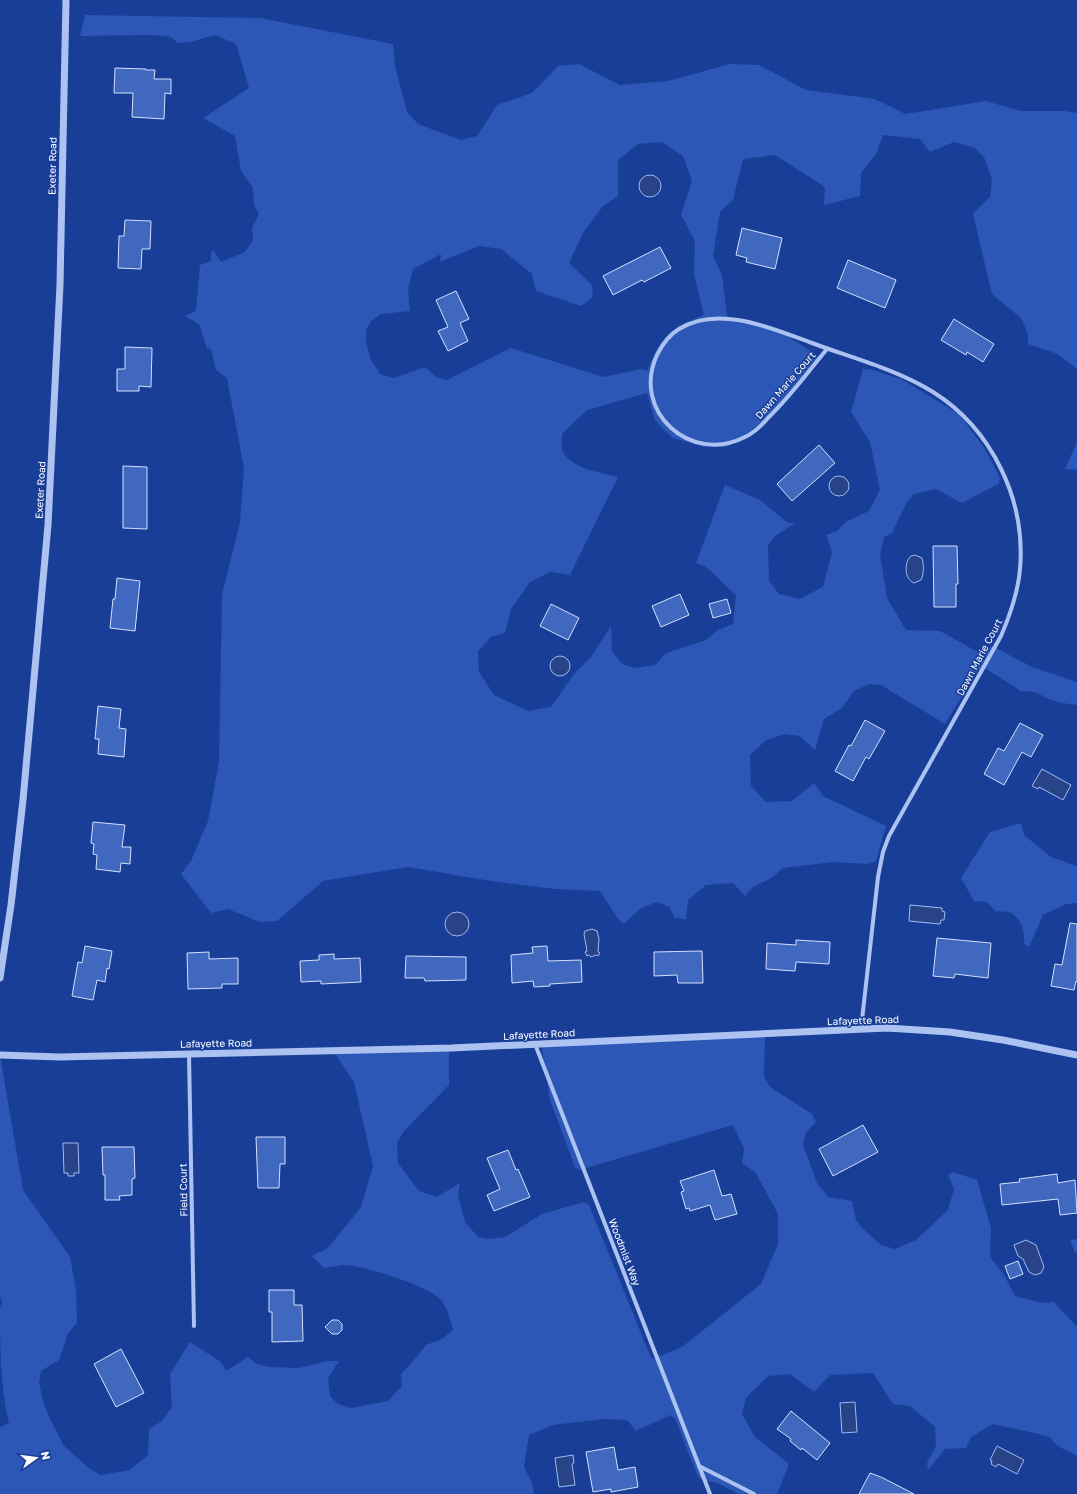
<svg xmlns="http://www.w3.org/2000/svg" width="1077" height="1494" font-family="'Golos Text',sans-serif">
	<rect width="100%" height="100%" fill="#193e98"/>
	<g fill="#2c57b6" fill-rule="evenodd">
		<path d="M 85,15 L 260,18 L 393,44 L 395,66 L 407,112 L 418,124 L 461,140 L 477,136 L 497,105 L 532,93 L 558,66 L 579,64 L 620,85 L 668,81 L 730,64 L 759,65 L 806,90 L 875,99 L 905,114 L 986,101 L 1021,111 L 1064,111 L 1077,113 L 1077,369 L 1058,354 L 1028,344 L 1028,334 L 1021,318 L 992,294 L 973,214 L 990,197 L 992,179 L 984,157 L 975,148 L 954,142 L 930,152 L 920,139 L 883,135 L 876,154 L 861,173 L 860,196 L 824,205 L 825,187 L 775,155 L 743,159 L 733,200 L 720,212 L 713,256 L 722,275 L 727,316 L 784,334 L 818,356 L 818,361 L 765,420 L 739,440 L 726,447 L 704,447 L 673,438 L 664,430 L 655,420 L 647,393 L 587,410 L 562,434 C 562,439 561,448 563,452 C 572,469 602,473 618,477 L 570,575 L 550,572 L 530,582 L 511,609 L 505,633 L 491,637 L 478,651 L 479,672 L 494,695 L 528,711 L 551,707 L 574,674 L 591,657 L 611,626 L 612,651 L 622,664 L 635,668 L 655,665 L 666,653 L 706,640 L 718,630 L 733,624 L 736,595 L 706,567 L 696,563 L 725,485 L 760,500 L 788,523 L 795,523 L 775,536 L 768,546 L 769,581 L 779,594 L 799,599 L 823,587 L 832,552 L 826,535 L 837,531 L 846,522 L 869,511 L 880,490 L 870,442 L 851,412 L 863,369 L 873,370 L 901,379 L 959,414 L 985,449 L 1000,478 L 998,484 L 962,503 L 936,489 L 914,494 L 907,502 L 892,533 L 884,537 L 880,554 L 887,598 L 906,630 L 940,631 L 983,655 L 992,646 L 1032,667 L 1077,682 L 1077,705 L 1062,703 L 1049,699 L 1035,692 L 1021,691 L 983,667 L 978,670 L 945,724 L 881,685 L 869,684 L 854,691 L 842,708 L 824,719 L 815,750 L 800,736 L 784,734 L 765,741 L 750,755 L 751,786 L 766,802 L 792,801 L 814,783 L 823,796 L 886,826 L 876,861 L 868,864 L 833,862 L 783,868 L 770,879 L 753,887 L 745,896 L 733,883 L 706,885 L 688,900 L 686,919 L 675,918 L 669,907 L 657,902 L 641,908 L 624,924 L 618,919 L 600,891 L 555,889 L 491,881 L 408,867 L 323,881 L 277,921 L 260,922 L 228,909 L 211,913 L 181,874 L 191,861 L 208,821 L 219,762 L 222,595 L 240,522 L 244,468 L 227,378 L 216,370 L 211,349 L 207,348 L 199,324 L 185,316 L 196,311 L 200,265 L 211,261 L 211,251 L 214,251 L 221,262 L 245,252 L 253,240 L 252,228 L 259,214 L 254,205 L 253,188 L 241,171 L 235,136 L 203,118 L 249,88 L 236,44 L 215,35 L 190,42 L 178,43 L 171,37 L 151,35 L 80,36 ZM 662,142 L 683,156 L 692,181 L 681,215 L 695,241 L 694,274 L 704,315 C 668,329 662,336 647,371 L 642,369 L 603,377 L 511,348 L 447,380 L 436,377 L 425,367 L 394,378 L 380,374 L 371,360 L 366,343 L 366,330 L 371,321 L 381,314 L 410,311 L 408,289 L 413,269 L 441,254 L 440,262 L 479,246 L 501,249 L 532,274 L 536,291 L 581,306 L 593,297 L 592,285 L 569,263 L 583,233 L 603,206 L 618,196 L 618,160 L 638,144 Z"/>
		<path d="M 1077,442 L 1077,470 L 1065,469 Z"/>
		<path d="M 1021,823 L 1024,835 L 1051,857 L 1077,866 L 1077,903 L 1066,904 L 1043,915 L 1029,947 L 1024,944 C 1025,933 1022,919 1011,913 C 1007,911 999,912 995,911 L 987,902 L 974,901 L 961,878 L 990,832 Z"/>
		<path d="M 765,1034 L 764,1077 L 770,1087 L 812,1114 L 816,1122 L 806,1132 L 803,1145 L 817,1183 L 828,1197 L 852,1201 L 856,1220 L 862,1228 L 881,1245 L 895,1249 L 916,1240 L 948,1210 L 954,1189 L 948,1175 L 953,1172 L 977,1180 L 991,1228 L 990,1257 L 1004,1275 L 1015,1296 L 1042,1303 L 1054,1302 L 1077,1327 L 1077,1456 C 1069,1451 1055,1447 1051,1438 L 1039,1434 L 993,1424 L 971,1437 L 966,1448 L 945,1449 L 928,1470 L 927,1463 L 936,1446 L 935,1427 L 910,1406 L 893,1404 L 873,1373 L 830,1375 L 814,1392 L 790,1374 L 768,1376 L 746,1398 L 742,1414 L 755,1437 L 789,1464 L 777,1494 L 739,1494 L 717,1483 L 700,1479 L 696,1472 L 675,1418 L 670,1415 L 636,1431 L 627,1420 L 604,1419 L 553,1425 L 529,1435 L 524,1467 L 532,1483 L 534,1494 L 0,1494 L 0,1427 L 9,1423 C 0,1387 0,1345 0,1308 L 2,1303 L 0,1295 L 0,1055 L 23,1190 L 70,1257 L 76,1290 L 77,1323 L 68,1333 L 59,1360 L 41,1371 L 39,1382 L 43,1402 L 50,1419 L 64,1446 L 90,1469 L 101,1475 L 130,1470 L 148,1455 L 149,1429 L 162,1421 L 172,1407 L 170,1374 L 190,1342 L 221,1362 L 226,1371 L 248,1357 L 257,1364 L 270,1367 L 299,1368 L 327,1361 L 339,1361 L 328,1378 L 330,1396 L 338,1404 L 351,1408 L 388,1401 L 402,1386 L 401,1374 L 414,1360 L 426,1345 L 442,1339 L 453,1330 C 450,1320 448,1307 440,1299 C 426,1285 367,1267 346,1265 C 339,1265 331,1267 324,1268 L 312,1256 L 328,1248 L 361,1207 L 373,1166 L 354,1082 L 334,1052 L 449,1049 L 449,1085 L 404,1131 L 397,1143 L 398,1163 L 419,1191 L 437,1197 L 460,1183 L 458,1195 L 465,1222 L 478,1237 L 489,1239 L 505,1237 L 542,1214 L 584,1202 L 589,1205 L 649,1353 L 653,1359 L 682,1347 L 761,1284 L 778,1244 L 778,1214 L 755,1172 L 742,1163 L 744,1148 L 733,1125 L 579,1170 L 575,1167 L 550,1100 L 542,1049 L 545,1044 Z"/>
		<path d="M 1077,1239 L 1077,1252 L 1075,1252 L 1070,1240 Z"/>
	</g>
	<g fill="#284387" stroke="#9fbbf3">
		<circle cx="650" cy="186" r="11"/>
		<circle cx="839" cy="486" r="10"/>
		<path d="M 915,555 L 922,558 C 924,565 924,574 921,580 L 914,583 C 904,579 904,562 911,556 Z"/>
		<circle cx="560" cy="666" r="10"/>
		<path d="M 1042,769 L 1071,785 L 1063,800 L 1039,787 L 1038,789 L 1032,786 Z"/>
		<path d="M 910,905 L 942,908 L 942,911 L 945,912 L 944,920 L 941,920 L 940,924 L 909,921 Z"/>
		<circle cx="457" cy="924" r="12"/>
		<path d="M 592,929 L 597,931 L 599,939 L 598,952 L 600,953 L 598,956 L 596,955 L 591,957 L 589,955 L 587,956 L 585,952 L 587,951 L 584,934 L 585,931 Z"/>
		<path d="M 63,1143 L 78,1143 L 79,1173 L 74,1173 L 74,1176 L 68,1176 L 68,1173 L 64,1173 Z"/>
		<path d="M 1026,1240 L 1036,1245 L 1044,1267 L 1041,1273 L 1035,1275 L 1029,1272 L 1023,1259 L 1018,1256 L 1014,1245 Z"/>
		<path d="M 855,1402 L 857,1432 L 842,1433 L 840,1403 Z"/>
		<path d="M 997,1446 L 1024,1460 L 1017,1474 L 998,1464 L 996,1467 L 991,1464 L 992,1461 L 990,1460 Z"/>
		<path d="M 573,1455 L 574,1463 L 572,1464 L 575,1485 L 559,1487 L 555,1458 Z"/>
	</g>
	<g fill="#4168bf" stroke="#d4e0fc">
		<path d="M 115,68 L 146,69 L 146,70 L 155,70 L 154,79 L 171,79 L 171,94 L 165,93 L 164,119 L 132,117 L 133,93 L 114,93 Z"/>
		<path d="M 125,220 L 151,221 L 150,249 L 142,249 L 141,269 L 118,268 L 119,236 L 124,236 Z"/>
		<path d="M 742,228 L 782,238 L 775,269 L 746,262 L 747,258 L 736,255 Z"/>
		<path d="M 660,247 L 671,268 L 644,282 L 642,280 L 613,295 L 603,276 Z"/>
		<path d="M 848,260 L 896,280 L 885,308 L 837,288 Z"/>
		<path d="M 456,291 L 469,319 L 460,323 L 468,341 L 448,351 L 438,331 L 448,327 L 436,300 Z"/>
		<path d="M 954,319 L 994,344 L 983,362 L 967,352 L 966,355 L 941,340 Z"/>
		<path d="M 125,347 L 152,348 L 151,387 L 139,386 L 139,391 L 117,391 L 117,369 L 125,369 Z"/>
		<path d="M 819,445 L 835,463 L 792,501 L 777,484 Z"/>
		<path d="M 123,466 L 147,467 L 147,529 L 123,528 Z"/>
		<path d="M 933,546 L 957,546 L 958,584 L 956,584 L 956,607 L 934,607 Z"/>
		<path d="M 117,578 L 140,581 L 135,631 L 110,628 L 113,599 L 115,599 Z"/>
		<path d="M 680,594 L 689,615 L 661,627 L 652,606 Z"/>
		<path d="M 727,599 L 731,613 L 713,618 L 709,604 Z"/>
		<path d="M 551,604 L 579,618 L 568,640 L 540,626 Z"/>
		<path d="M 98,706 L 121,709 L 119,728 L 126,729 L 124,757 L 98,754 L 99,739 L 95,739 Z"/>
		<path d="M 865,720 L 885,731 L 869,759 L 866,757 L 853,781 L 835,771 L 849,745 L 851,746 Z"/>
		<path d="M 1020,723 L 1043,735 L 1031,757 L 1022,752 L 1004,785 L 984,774 L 998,748 L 1004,751 Z"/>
		<path d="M 93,822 L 125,825 L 122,847 L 131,847 L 130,864 L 121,863 L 120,872 L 96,869 L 97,855 L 93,854 L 94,844 L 91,843 Z"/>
		<path d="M 1070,923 L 1077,924 L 1077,982 L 1076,981 L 1074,990 L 1051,986 L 1055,964 L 1062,965 Z"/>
		<path d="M 937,938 L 991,943 L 988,978 L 955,974 L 954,978 L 933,976 Z"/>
		<path d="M 796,940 L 830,942 L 829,964 L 796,962 L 795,971 L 766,969 L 767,943 L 796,945 Z"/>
		<path d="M 85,946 L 112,951 L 109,969 L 107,968 L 105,982 L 97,980 L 93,1000 L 72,996 L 78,962 L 82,963 Z"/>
		<path d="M 547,946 L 548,961 L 581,960 L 582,982 L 550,984 L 550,986 L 534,987 L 533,981 L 512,983 L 511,955 L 533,953 L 532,947 Z"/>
		<path d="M 702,951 L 703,983 L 678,983 L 677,975 L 654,976 L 654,952 Z"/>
		<path d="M 209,952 L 209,959 L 238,958 L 238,984 L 222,984 L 222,988 L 188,989 L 187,953 Z"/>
		<path d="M 334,954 L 334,959 L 360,958 L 361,982 L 321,984 L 321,981 L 301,982 L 300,961 L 319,960 L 319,955 Z"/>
		<path d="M 406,956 L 466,957 L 466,980 L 425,981 L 424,978 L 405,978 Z"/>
		<path d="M 863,1125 L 878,1152 L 833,1176 L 819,1149 Z"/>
		<path d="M 256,1137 L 285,1137 L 285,1164 L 280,1164 L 279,1188 L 258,1188 Z"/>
		<path d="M 102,1147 L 134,1147 L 135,1178 L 132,1179 L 132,1195 L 119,1196 L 120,1200 L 105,1200 L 105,1175 L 103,1175 Z"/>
		<path d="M 508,1150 L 516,1170 L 518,1169 L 530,1197 L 494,1211 L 487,1195 L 500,1189 L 487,1158 Z"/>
		<path d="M 714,1170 L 722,1196 L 731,1194 L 737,1214 L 715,1220 L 710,1205 L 690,1211 L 689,1208 L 686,1209 L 681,1192 L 684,1191 L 680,1181 Z"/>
		<path d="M 1057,1174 L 1058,1183 L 1075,1180 L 1077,1213 L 1060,1215 L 1058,1199 L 1002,1205 L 1000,1184 L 1020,1182 L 1019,1179 Z"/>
		<path d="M 1018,1261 L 1023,1274 L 1010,1279 L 1005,1266 Z"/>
		<path d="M 269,1290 L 294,1290 L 294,1305 L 302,1305 L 303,1341 L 272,1342 L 272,1312 L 269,1312 Z"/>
		<path d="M 332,1320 L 338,1320 L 342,1324 L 342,1330 L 338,1334 L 332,1334 L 325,1327 Z"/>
		<path d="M 121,1349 L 144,1393 L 116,1407 L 94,1364 Z"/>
		<path d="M 791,1411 L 830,1443 L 817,1460 L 802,1448 L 801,1450 L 790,1441 L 791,1439 L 777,1429 Z"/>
		<path d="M 614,1447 L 618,1470 L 635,1467 L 638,1487 L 611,1492 L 611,1489 L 593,1492 L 586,1452 Z"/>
		<path d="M 870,1473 L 881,1477 L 914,1494 L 859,1494 Z"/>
	</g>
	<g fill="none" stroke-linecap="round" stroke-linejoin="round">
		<g stroke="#acc2f1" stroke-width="4">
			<path d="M 827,349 C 808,372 790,397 768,418 C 762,425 754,433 745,437 C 690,465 631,411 657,355 C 662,345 669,335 679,329 C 719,304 773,329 812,343 C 852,358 896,369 933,392 C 992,429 1026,500 1020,569 C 1018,593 1010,615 1001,636 L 889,836 L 883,852 L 878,877 L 861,1029"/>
			<path d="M 535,1044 L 710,1494"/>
			<path d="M 189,1054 L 194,1326"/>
			<path d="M 699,1466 L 754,1494"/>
		</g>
		<g stroke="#acc2f1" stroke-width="7">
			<path d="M 0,978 L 11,905 L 23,800 L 48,525 L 60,285 L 66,0"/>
			<path d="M 0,1055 L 60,1057 L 451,1048 L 887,1028 L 950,1032 L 1003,1040 L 1077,1055"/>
		</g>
	</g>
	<g text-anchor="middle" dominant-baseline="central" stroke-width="3" stroke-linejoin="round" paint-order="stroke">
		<g font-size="10" fill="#fff" stroke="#193e98">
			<text transform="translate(52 166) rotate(-89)">Exeter Road</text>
			<text transform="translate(785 385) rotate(-49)">Dawn Marie Court</text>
			<text transform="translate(40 490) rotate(-87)">Exeter Road</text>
			<text transform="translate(979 657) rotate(-62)">Dawn Marie Court</text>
			<text transform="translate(863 1020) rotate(-2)">Lafayette Road</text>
			<text transform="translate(539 1034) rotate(-3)">Lafayette Road</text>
			<text transform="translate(216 1043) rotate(-1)">Lafayette Road</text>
			<text transform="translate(183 1190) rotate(-91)">Field Court</text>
			<text transform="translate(625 1252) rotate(69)">Woodmist Way</text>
		</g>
	</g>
	<g transform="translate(36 1458) rotate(76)" stroke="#193e98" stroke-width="3" paint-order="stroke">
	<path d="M0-3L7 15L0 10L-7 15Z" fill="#ffffff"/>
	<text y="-6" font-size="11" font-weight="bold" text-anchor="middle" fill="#ffffff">N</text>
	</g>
</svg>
